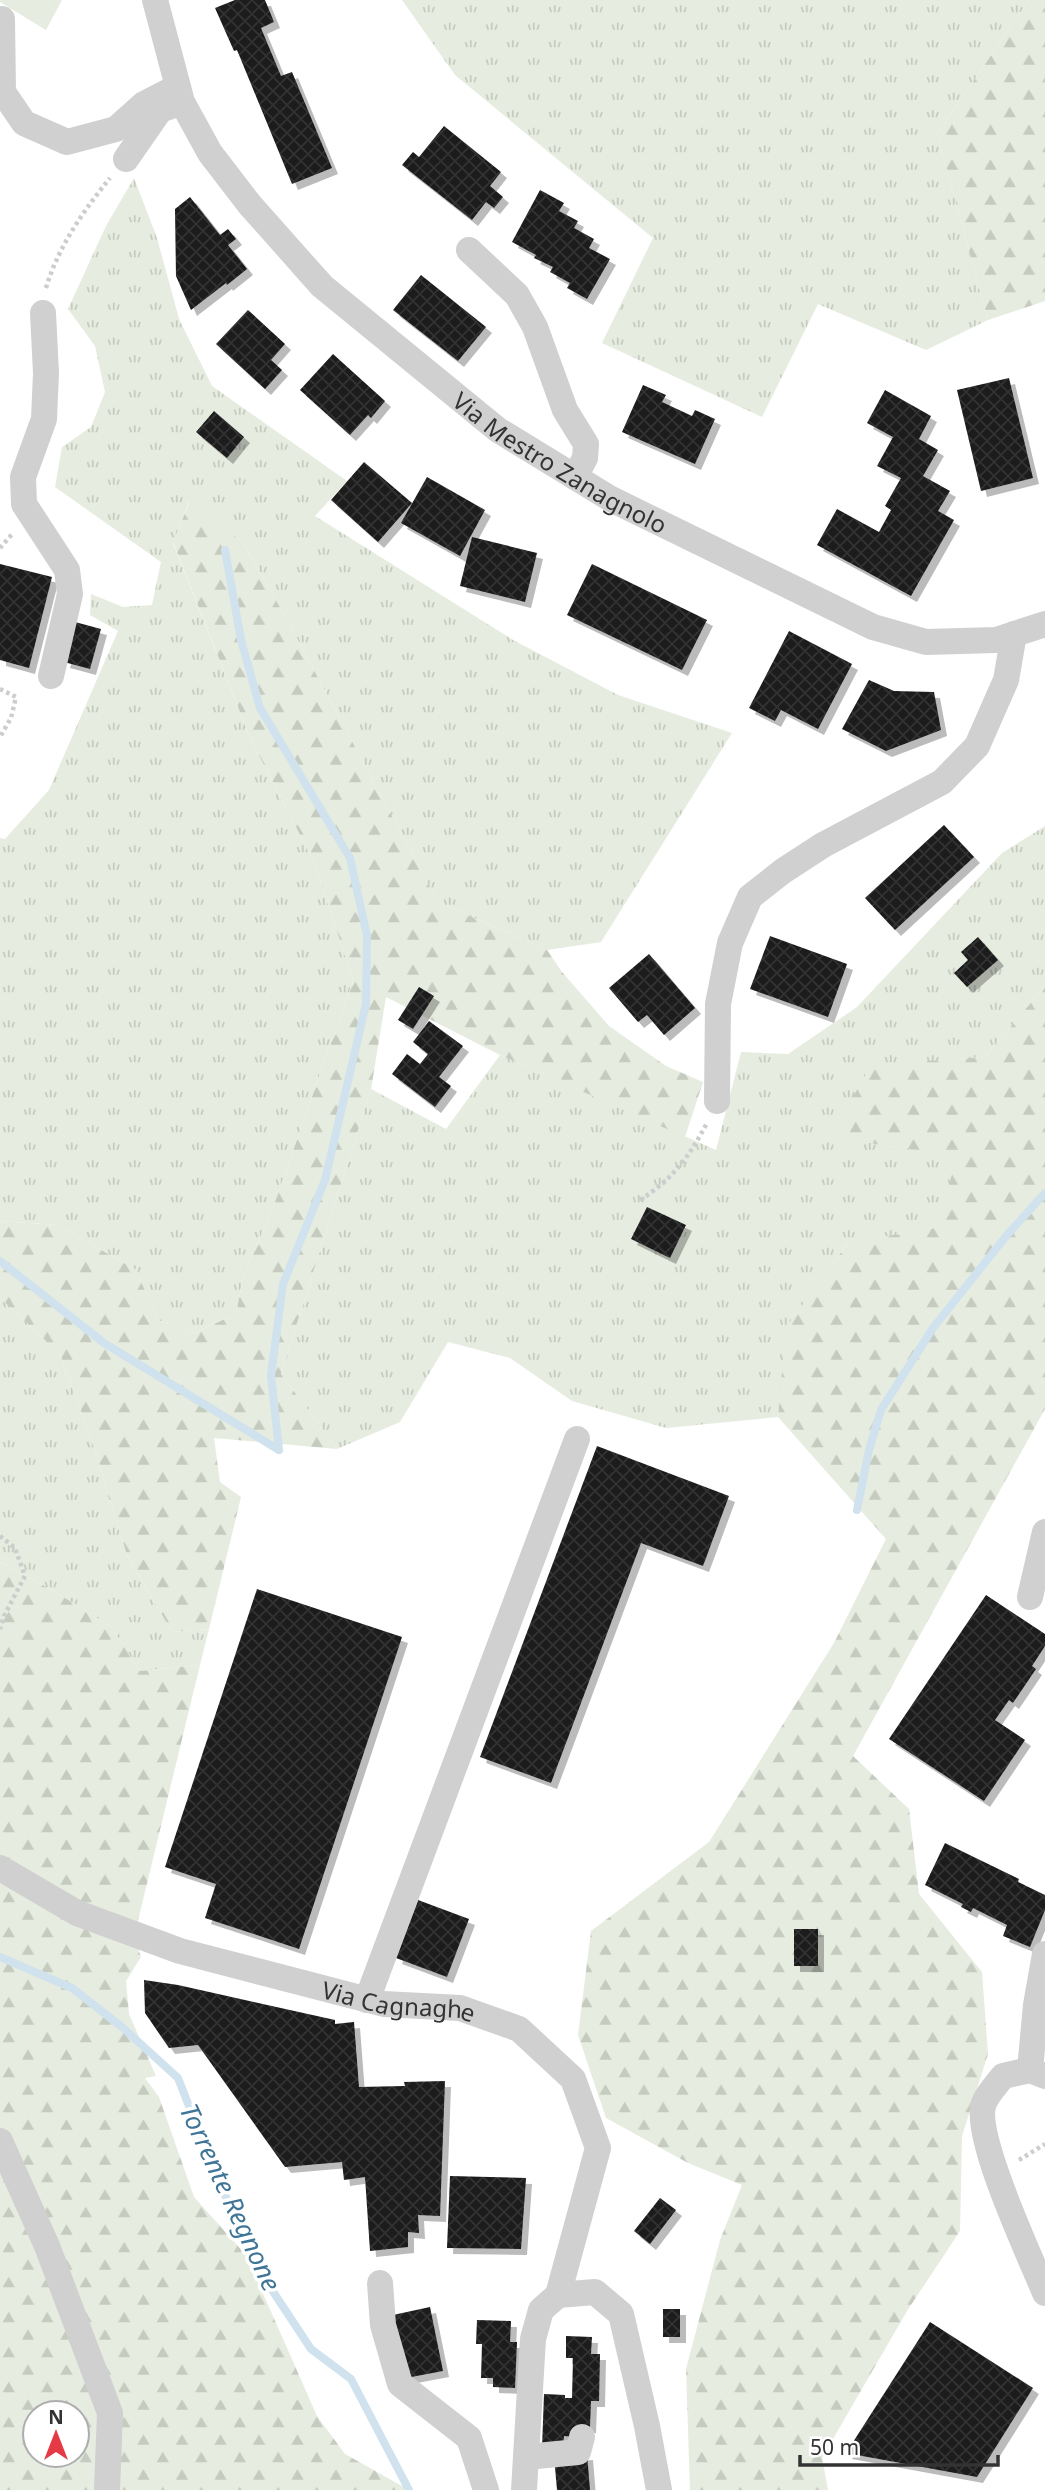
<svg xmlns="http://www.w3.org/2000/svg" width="1045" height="2490" font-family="'Noto Sans',sans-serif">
	<defs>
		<pattern id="grass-tufts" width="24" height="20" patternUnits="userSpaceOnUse" patternTransform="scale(1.75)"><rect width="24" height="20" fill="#e6ecdf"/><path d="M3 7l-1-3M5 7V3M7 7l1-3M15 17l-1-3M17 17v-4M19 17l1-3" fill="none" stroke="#c6cbc0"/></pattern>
		<pattern id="forest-firs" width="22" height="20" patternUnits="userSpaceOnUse" patternTransform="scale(1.75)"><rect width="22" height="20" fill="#e6ecdf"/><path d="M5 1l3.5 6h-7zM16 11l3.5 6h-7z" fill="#c6cbc0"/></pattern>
		<pattern id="building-cross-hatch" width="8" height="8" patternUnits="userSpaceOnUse" patternTransform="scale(1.75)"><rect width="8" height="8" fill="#1a1a1a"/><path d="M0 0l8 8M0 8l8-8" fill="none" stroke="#333"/></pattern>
		<filter id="shadow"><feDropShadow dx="6" dy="6" stdDeviation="0" flood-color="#0004"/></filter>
	</defs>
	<rect width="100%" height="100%" fill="#fff"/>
	<g fill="url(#grass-tufts)">
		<path d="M 402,0 L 1029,0 L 937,134 L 988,320 L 926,350 L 818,304 L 762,417 L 602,343 L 653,238 L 455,75 Z"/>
		<path d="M 134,178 L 157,238 L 179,319 L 212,386 L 347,481 L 315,516 L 513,640 L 618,695 L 732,733 L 601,942 L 547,950 L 438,902 L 285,616 L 243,543 L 189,502 L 173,543 L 251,740 L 314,862 L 353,980 L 274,1205 L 243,1277 L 236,1314 L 194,1333 L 158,1320 L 136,1270 L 58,1225 L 0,1221 L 0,838 L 5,839 L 49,790 L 118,631 L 90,615 L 91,594 L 123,607 L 152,605 L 161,562 L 55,487 L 62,447 L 91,427 L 105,392 L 95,346 L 68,309 L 106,226 Z"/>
		<path d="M 1045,826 L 1045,986 L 985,1057 L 871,1066 L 887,1146 L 957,1154 L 940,1227 L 847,1244 L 787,1327 L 778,1417 L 666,1428 L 572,1401 L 510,1358 L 448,1342 L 400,1422 L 337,1449 L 281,1374 L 371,1089 L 446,1129 L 500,1055 L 716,1150 L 741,1052 L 788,1054 L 857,1007 L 1002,853 Z"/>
		<path d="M 0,1298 L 60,1354 L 95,1450 L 127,1555 L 172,1632 L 209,1629 L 200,1665 L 140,1671 L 111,1627 L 54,1591 L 0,1562 Z"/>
	</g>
	<g fill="url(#forest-firs)" fill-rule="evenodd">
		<path d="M 1029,0 L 1045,0 L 1045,301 L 988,320 L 937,134 Z"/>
		<path d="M 190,501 L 243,543 L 285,616 L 438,902 L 547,950 L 562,972 L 609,1026 L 666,1066 L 703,1082 L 685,1137 L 500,1055 L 386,997 L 371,1089 L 281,1374 L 337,1449 L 214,1438 L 220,1482 L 241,1497 L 209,1629 L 172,1632 L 127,1555 L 95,1450 L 60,1354 L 0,1298 L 0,1221 L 58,1225 L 136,1270 L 158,1320 L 194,1333 L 236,1314 L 243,1277 L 274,1205 L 353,980 L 314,862 L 251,740 L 173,542 Z"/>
		<path d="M 1045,986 L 1045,1409 L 853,1756 L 909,1809 L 919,1894 L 982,1972 L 988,2054 L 962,2136 L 960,2231 L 907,2311 L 822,2458 L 828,2490 L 690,2490 L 686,2369 L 720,2240 L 742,2185 L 688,2163 L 606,2118 L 578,2035 L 591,1931 L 709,1842 L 834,1643 L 886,1539 L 778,1417 L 786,1327 L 848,1243 L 940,1227 L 956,1155 L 887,1146 L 831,1136 L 871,1065 L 985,1057 Z"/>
		<path d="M 0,1562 L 54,1591 L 111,1627 L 140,1671 L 200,1665 L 134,1937 L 141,1957 L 126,1981 L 129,2014 L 156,2076 L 145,2078 L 159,2097 L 194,2197 L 246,2255 L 317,2416 L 345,2454 L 409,2490 L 0,2490 ZM 35,2413 L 77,2413 L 77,2455 L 35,2455 Z"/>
	</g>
	<path fill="#e6ecdf" d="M 0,0 L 62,0 L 46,30 L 0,2 Z"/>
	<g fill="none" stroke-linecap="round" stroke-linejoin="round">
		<g stroke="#cfe2ee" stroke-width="8">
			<path d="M 225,550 L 241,640 L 260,708 L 350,858 L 367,936 L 366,1004 L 325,1180 L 283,1284 L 271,1375 L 279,1450"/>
			<path d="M 0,1261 L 104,1343 L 279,1450"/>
			<path d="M 857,1510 L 869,1450 L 881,1410 L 933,1328 L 1007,1235 L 1045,1193"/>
			<path d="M 0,1957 L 72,1988 L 122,2027 L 178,2078 L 220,2185 L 270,2287 L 311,2349 L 351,2379 L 409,2490"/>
		</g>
	</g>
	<g fill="url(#building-cross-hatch)" filter="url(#shadow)">
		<path d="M 235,0 L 265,0 L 274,22 L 261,28 L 281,76 L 292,72 L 332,168 L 292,184 L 237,50 L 234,51 L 215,8 Z"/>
		<path d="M 444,126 L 501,172 L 490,186 L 503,197 L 494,208 L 486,202 L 472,220 L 402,165 L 413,152 L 419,157 Z"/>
		<path d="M 540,190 L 564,203 L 559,211 L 578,221 L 574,228 L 594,239 L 589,248 L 610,259 L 587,299 L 567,288 L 570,283 L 550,272 L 553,267 L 534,258 L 536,255 L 512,242 Z"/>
		<path d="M 190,197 L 220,235 L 228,229 L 236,239 L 228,245 L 247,269 L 227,285 L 226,283 L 191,310 L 176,276 L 175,209 Z"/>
		<path d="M 421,275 L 486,327 L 458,361 L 393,310 Z"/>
		<path d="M 248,310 L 285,344 L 271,360 L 282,370 L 265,389 L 216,344 Z"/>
		<path d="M 333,354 L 385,401 L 371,418 L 368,415 L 350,435 L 300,390 Z"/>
		<path d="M 1009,378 L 1033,478 L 981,491 L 957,390 Z"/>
		<path d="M 643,385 L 666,395 L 662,402 L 692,416 L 695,410 L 715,419 L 695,464 L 622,432 Z"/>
		<path d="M 885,390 L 931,416 L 919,439 L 938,450 L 923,476 L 950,491 L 938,511 L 954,520 L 911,596 L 817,545 L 837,509 L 879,532 L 891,510 L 885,506 L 901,478 L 877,466 L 893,437 L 867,423 Z"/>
		<path d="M 214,411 L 244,437 L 227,458 L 196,432 Z"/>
		<path d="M 364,462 L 412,503 L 378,542 L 331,500 Z"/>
		<path d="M 427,477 L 485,510 L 460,556 L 401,523 Z"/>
		<path d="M 472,537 L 537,553 L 525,602 L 460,586 Z"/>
		<path d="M 0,564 L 52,577 L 29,668 L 0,660 Z"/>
		<path d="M 592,564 L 707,620 L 682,670 L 567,615 Z"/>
		<path d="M 75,622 L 101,629 L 90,669 L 64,662 Z"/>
		<path d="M 789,631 L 852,664 L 818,729 L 781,710 L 775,721 L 749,708 Z"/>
		<path d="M 869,680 L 894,691 L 934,692 L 941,730 L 886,751 L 842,729 Z"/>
		<path d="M 944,825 L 974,857 L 895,930 L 865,898 Z"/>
		<path d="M 770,936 L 847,964 L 828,1017 L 750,989 Z"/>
		<path d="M 978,937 L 998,960 L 967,987 L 954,973 L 968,960 L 961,952 Z"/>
		<path d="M 649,954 L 695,1008 L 664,1035 L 647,1015 L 638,1022 L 609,988 Z"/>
		<path d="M 419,987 L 434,996 L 413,1029 L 398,1020 Z"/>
		<path d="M 429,1021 L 463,1046 L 439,1077 L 451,1086 L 435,1107 L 392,1074 L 407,1054 L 420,1064 L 428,1054 L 413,1042 Z"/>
		<path d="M 647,1207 L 686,1225 L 670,1258 L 631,1239 Z"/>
		<path d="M 597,1446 L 729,1496 L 703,1566 L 641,1543 L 551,1783 L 480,1757 Z"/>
		<path d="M 257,1589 L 402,1637 L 299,1949 L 205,1918 L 216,1884 L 165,1867 Z"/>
		<path d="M 986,1595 L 1045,1634 L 1045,1646 L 1032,1666 L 1036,1669 L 1013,1703 L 1009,1700 L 995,1720 L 1025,1740 L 984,1801 L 889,1739 Z"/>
		<path d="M 945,1843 L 1019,1879 L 1018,1882 L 1045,1895 L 1045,1910 L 1030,1947 L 1003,1936 L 1007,1925 L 973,1908 L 971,1912 L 961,1907 L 963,1904 L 925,1885 Z"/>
		<path d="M 418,1900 L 469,1919 L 447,1977 L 396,1958 Z"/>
		<rect x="794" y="1929" width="24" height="37"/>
		<path d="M 144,1980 L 178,1985 L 335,2020 L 335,2024 L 354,2022 L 359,2087 L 405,2086 L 404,2082 L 445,2081 L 440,2216 L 418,2215 L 419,2233 L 408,2232 L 408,2247 L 370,2251 L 365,2177 L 344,2180 L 342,2162 L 285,2167 L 198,2045 L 169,2048 L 145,2013 Z"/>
		<path d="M 450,2176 L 526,2178 L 521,2249 L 447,2248 Z"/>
		<path d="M 660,2198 L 676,2210 L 650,2244 L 634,2231 Z"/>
		<path d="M 430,2307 L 443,2371 L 406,2378 L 393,2315 Z"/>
		<rect x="663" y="2309" width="17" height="28"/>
		<path d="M 477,2320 L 511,2321 L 510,2342 L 517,2342 L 515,2388 L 493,2387 L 493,2378 L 481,2378 L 482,2344 L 476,2344 Z"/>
		<path d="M 930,2322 L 1033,2388 L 977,2477 L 846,2453 Z"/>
		<path d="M 566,2336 L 592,2337 L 591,2354 L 600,2354 L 599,2401 L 591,2401 L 590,2427 L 576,2427 L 576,2437 L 564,2436 L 563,2449 L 542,2448 L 544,2394 L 565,2395 L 565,2398 L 572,2398 L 573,2358 L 566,2358 Z"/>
		<path d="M 587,2454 L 590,2490 L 557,2490 L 554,2456 Z"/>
	</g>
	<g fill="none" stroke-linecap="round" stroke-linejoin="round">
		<g stroke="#cdcdcd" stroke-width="4.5" stroke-dasharray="3.5 3.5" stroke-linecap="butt">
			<path d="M 46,288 C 58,247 84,210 110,178"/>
			<path d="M 0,548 L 13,533"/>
			<path d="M 0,689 L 16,697 L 11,718 L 0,737"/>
			<path d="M 640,1200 C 673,1179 689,1157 707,1123"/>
			<path d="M 0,1536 L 15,1548 L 25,1576 L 4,1616 L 0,1629"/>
			<path d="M 1019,2160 L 1045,2144"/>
		</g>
		<g stroke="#d0d0d0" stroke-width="26">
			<path id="s1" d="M 155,0 L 182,102 L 210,153 L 250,205 L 322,286 L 498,430 L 611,499 L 873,627 L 926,642 L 996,640 L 1045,624"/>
			<path d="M 2,19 L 3,92 L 24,123 L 67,142 L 116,129 L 144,104 L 177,87"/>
			<path d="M 126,159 L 160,110 L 180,103"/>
			<path d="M 469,250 L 517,295 L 535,327 L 565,410 L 586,444 L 585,458 L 575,477"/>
			<path d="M 43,313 L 46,373 L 44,419 L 23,477 L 24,504 L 67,570 L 70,594 L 51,676"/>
			<path d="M 717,1101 L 718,1004 L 730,943 L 750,897 L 783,871 L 823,845 L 942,782 L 977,746 L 1006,680 L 1014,634"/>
			<path d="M 1030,1597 L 1045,1532"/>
			<path id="s2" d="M 0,1868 L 77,1913 L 180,1951 L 384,2004 L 460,2008 L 519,2029 L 573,2079 L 598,2148 L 558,2295"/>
			<path d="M 367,2000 L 577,1439"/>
			<path d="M 1030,2070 L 1036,2005 L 1045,1954"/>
			<path d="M 1045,2076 L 1030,2070 L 1003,2076 C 997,2084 988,2093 984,2103 C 972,2134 1031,2258 1045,2293"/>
			<path d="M 0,2141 L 47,2246 L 110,2413 L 107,2490"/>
			<path d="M 380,2283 L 383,2325 L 400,2384 L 469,2438 L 486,2490"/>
			<path d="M 526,2457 L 578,2452 L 582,2437"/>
			<path d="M 524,2490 L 533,2339 L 541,2310 L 558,2295 L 595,2292 L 621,2314 L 647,2426 L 659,2490"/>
		</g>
	</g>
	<g text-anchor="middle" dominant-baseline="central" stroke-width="7" stroke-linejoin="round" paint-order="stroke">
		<g font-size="24" fill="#333" stroke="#fff">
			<text stroke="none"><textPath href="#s1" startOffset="635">Via Mestro Zanagnolo</textPath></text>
			<text stroke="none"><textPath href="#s2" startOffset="424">Via Cagnaghe</textPath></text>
		</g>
		<g font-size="26" font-style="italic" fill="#3f7597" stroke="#fff">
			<text transform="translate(231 2197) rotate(65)">Torrente Regnone</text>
		</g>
	</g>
	<g transform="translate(56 2434)"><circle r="33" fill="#ffffff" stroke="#adadad" stroke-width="2"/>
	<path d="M0-5L12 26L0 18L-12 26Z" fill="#e63946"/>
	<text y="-10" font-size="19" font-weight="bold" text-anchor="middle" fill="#333333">N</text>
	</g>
	<path d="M800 2455v10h198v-10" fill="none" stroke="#333333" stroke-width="3.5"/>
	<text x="810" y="2455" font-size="21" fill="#333333" stroke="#ffffff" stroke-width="5" paint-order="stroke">50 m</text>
</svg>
